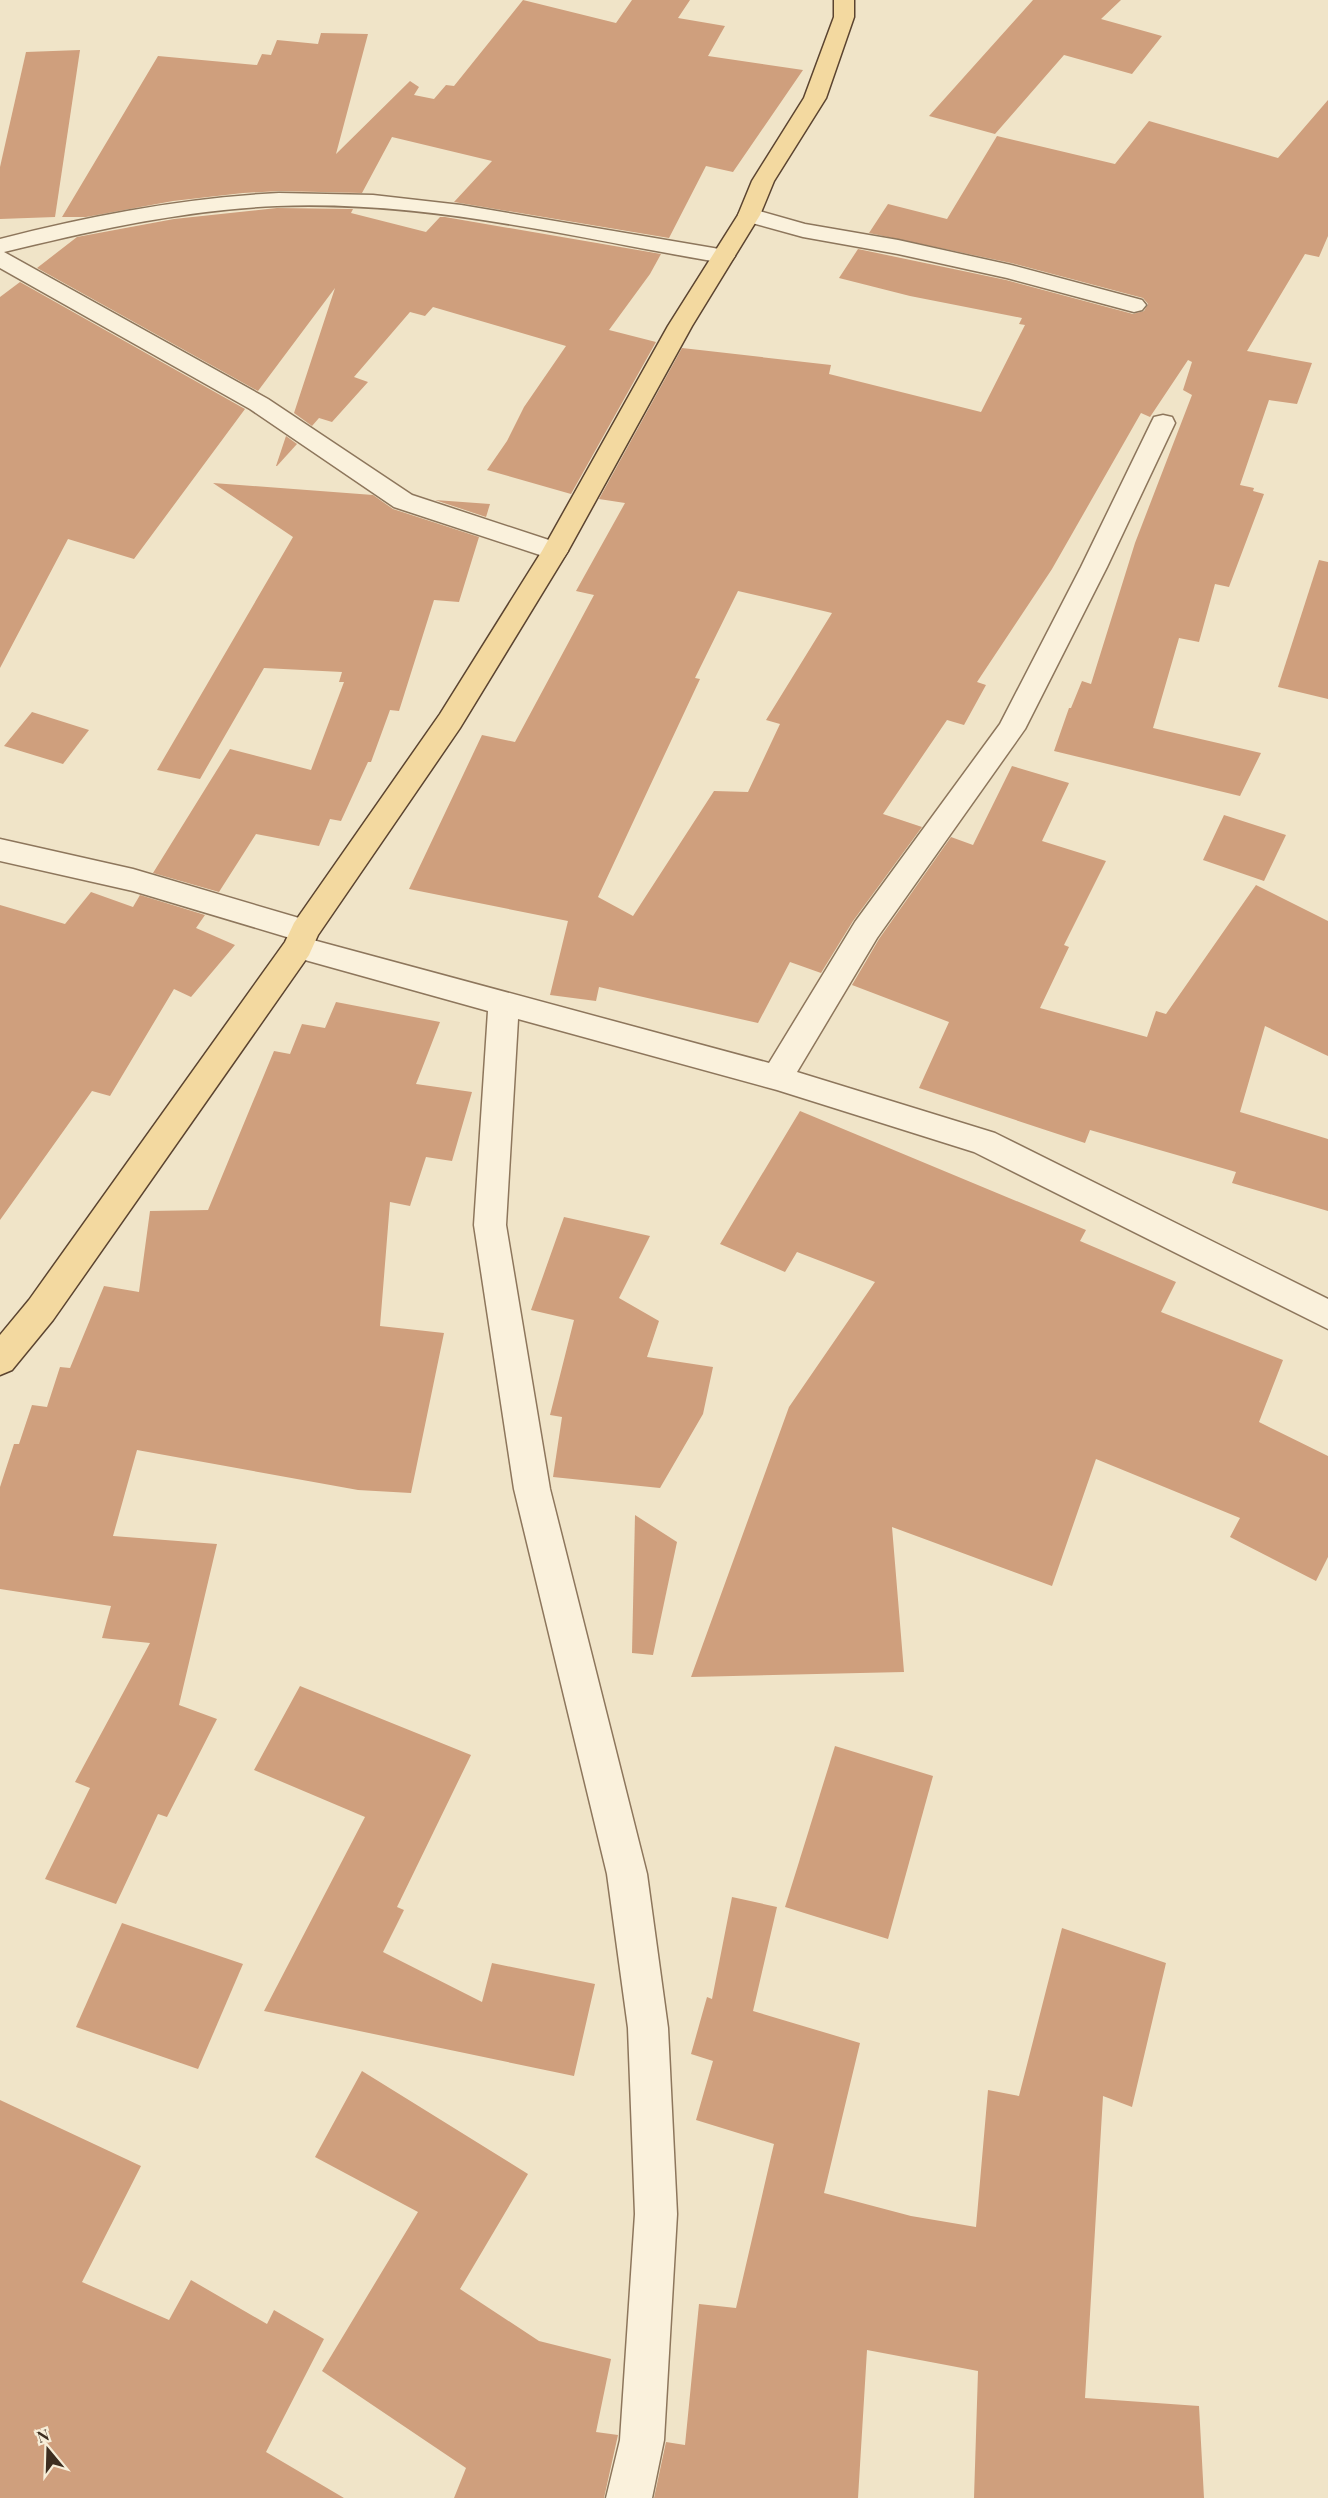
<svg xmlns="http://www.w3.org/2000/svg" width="1328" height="2498" font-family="'Playfair Display',serif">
	<rect width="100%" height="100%" fill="#f0e4c8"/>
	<g fill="#cf9f7d" fill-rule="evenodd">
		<path d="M 523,0 L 616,23 L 632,0 L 690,0 L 678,18 L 725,26 L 708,56 L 803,70 L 733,172 L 706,166 L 669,238 L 454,202 L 492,161 L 392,137 L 362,193 L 279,191 L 243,193 L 173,201 L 86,217 L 62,217 L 158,56 L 257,65 L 262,54 L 271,55 L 277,40 L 318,44 L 321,33 L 368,34 L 336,154 L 410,81 L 419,87 L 414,95 L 434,99 L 446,85 L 454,86 Z"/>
		<path d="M 1033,0 L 1121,0 L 1101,19 L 1162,36 L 1132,74 L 1064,55 L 995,134 L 929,116 Z"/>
		<path d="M 80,50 L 55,217 L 0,219 L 0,167 L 26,52 Z"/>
		<path d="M 1328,100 L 1328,236 L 1319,257 L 1305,254 L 1247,351 L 1312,363 L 1297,404 L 1269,400 L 1240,485 L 1254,488 L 1253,491 L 1264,494 L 1229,587 L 1215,584 L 1199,642 L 1179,638 L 1153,728 L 1261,753 L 1240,796 L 1054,751 L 1069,708 L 1071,708 L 1082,681 L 1091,684 L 1135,543 L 1192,395 L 1183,390 L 1192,362 L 1188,360 L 1150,417 L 1141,413 L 1052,569 L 977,682 L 986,685 L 964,725 L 947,720 L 883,814 L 922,827 L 853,921 L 821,973 L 790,962 L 758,1023 L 599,987 L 596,1001 L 550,995 L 568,921 L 409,889 L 482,735 L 515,742 L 594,595 L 576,591 L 625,503 L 599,499 L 682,348 L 831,365 L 829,374 L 981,412 L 1025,325 L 1019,324 L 1022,318 L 910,296 L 839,278 L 858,249 L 1006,280 L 1133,314 L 1144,311 L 1148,304 L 1143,298 L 1011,263 L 869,233 L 888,204 L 947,219 L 997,136 L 1115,164 L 1149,121 L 1278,158 ZM 738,591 L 832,613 L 766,720 L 780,724 L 748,792 L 714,791 L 633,916 L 598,897 L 700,679 L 695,678 Z"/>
		<path d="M 277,208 L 353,209 L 351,213 L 426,232 L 440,217 L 445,217 L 661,254 L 650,274 L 609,330 L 656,342 L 571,494 L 487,470 L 507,441 L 524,407 L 566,346 L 433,307 L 425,316 L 410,312 L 354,377 L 368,382 L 332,422 L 319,418 L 312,426 L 294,413 L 335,288 L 258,391 L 37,268 L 77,237 L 174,219 Z"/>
		<path d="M 20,282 L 245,409 L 134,559 L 68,539 L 0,668 L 0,297 Z"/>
		<path d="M 286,436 L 297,444 L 277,466 L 276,466 Z"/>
		<path d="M 213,483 L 373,495 L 393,509 L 479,537 L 459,602 L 434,600 L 399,711 L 390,710 L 371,762 L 368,762 L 341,821 L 330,819 L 319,846 L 256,834 L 219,892 L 153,873 L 230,749 L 311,770 L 344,682 L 339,682 L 342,672 L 264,668 L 200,779 L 157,770 L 293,537 Z"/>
		<path d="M 435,500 L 490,504 L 486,517 Z"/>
		<path d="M 1319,560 L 1328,562 L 1328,699 L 1278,687 Z"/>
		<path d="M 32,712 L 89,730 L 63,764 L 4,746 Z"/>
		<path d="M 1012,766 L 1069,783 L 1042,841 L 1106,861 L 1064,945 L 1069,947 L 1040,1008 L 1147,1037 L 1156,1011 L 1166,1014 L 1256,885 L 1328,921 L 1328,1056 L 1265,1026 L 1240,1112 L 1328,1139 L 1328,1211 L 1232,1183 L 1236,1172 L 1090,1130 L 1085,1143 L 919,1088 L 949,1022 L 852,985 L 879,939 L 951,837 L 973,845 Z"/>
		<path d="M 1224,815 L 1286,835 L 1264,881 L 1203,860 Z"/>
		<path d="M 91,892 L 133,907 L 140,895 L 205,915 L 196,928 L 235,945 L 191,997 L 174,989 L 110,1096 L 92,1091 L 0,1220 L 0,905 L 65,924 Z"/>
		<path d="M 336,1002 L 440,1022 L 416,1084 L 472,1092 L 452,1161 L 426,1157 L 410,1206 L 390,1202 L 380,1326 L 444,1333 L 411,1493 L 358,1490 L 137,1450 L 113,1536 L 217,1544 L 179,1705 L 217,1719 L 167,1817 L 158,1814 L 116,1904 L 45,1879 L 90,1788 L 75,1782 L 150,1643 L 102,1638 L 111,1606 L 0,1589 L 0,1487 L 14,1444 L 19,1444 L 32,1405 L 47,1407 L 60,1367 L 70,1368 L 104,1286 L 139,1292 L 150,1211 L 208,1210 L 274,1051 L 290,1054 L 302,1024 L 325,1028 Z"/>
		<path d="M 800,1111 L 1086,1230 L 1080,1241 L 1176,1282 L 1161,1312 L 1283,1360 L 1259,1422 L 1328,1456 L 1328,1557 L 1316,1581 L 1230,1537 L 1240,1518 L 1096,1459 L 1052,1586 L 892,1527 L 904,1672 L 691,1677 L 789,1407 L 875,1282 L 797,1252 L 785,1272 L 720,1244 Z"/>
		<path d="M 564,1217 L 650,1236 L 619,1298 L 659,1321 L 647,1357 L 713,1367 L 703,1414 L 660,1488 L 553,1477 L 562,1417 L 550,1415 L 574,1320 L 531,1310 Z"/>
		<path d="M 635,1515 L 677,1542 L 653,1655 L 632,1653 Z"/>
		<path d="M 300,1686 L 471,1755 L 397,1907 L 404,1910 L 383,1952 L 482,2002 L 492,1963 L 595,1984 L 574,2076 L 264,2011 L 365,1817 L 254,1770 Z"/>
		<path d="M 835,1746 L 933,1776 L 888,1939 L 785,1907 Z"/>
		<path d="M 732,1897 L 777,1907 L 753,2011 L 860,2043 L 824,2193 L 911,2216 L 976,2227 L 988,2090 L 1019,2096 L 1062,1928 L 1166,1963 L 1132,2107 L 1103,2096 L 1085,2398 L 1199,2406 L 1204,2498 L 974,2498 L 978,2371 L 867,2350 L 858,2498 L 654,2498 L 666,2442 L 685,2445 L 699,2304 L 736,2308 L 774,2144 L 696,2120 L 713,2061 L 691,2054 L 707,1997 L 712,1999 Z"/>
		<path d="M 122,1923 L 243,1964 L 198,2069 L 76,2027 Z"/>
		<path d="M 362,2071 L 528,2174 L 460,2289 L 539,2341 L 611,2359 L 596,2432 L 618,2435 L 604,2498 L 454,2498 L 466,2468 L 322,2371 L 418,2212 L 315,2157 Z"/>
		<path d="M 0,2100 L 141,2166 L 82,2282 L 169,2320 L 191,2280 L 267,2324 L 274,2310 L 324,2339 L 266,2452 L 344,2498 L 0,2498 Z"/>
	</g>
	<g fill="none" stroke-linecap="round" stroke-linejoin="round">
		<g stroke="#8d765c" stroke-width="3">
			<g id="minor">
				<path d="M 279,193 L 373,195 L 461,205 L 731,251 L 735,256 L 731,261 L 723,263 C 577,238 427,200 277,206 C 184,210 94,230 4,252 L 268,399 L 412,495 L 564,545 L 568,551 L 564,557 L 555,560 L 546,557 L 394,507 L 250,409 L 0,268 L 0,239 C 92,215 184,198 279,193 Z"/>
				<path d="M 749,208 L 805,224 L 898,240 L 1011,265 L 1142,300 L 1146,305 L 1142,310 L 1134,312 L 1007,278 L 898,254 L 803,237 L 741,220 L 738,215 L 741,210 Z"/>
				<path d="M 1163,415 L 1172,417 L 1175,423 L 1107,567 L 1025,729 L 877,938 L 797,1072 L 995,1133 L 1328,1299 L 1328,1329 L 974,1152 L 777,1090 L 518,1019 L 506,1225 L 550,1489 L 647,1874 L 668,2028 L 677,2214 L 664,2440 L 652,2498 L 606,2498 L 620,2440 L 635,2214 L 628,2028 L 607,1874 L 514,1489 L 474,1225 L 488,1011 L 287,955 L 283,947 L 290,938 L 133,891 L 0,861 L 0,839 L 133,869 L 316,923 L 320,931 L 313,940 L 769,1063 L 855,922 L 1000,724 L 1081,567 L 1151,423 L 1154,417 Z"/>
			</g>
		</g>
		<g stroke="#5b4430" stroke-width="3">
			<path id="major" d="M 834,0 L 854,0 L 854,17 L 826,98 L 774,181 L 760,215 L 692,326 L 568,551 L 460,728 L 318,935 L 309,955 L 53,1320 L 12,1370 L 0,1375 L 0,1335 L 29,1300 L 285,942 L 294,923 L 440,714 L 542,551 L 668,326 L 738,215 L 752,181 L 804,98 L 834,17 Z"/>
		</g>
		<use href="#minor" fill="#faf1dc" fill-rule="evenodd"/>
		<use href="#major" fill="#f3d9a0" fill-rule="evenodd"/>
	</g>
	<g transform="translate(48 2450) rotate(341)" stroke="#f7eed8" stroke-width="4.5" paint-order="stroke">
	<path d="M0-4.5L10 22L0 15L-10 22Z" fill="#3d2e20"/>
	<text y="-9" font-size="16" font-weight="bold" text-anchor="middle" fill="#3d2e20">N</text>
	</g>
</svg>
